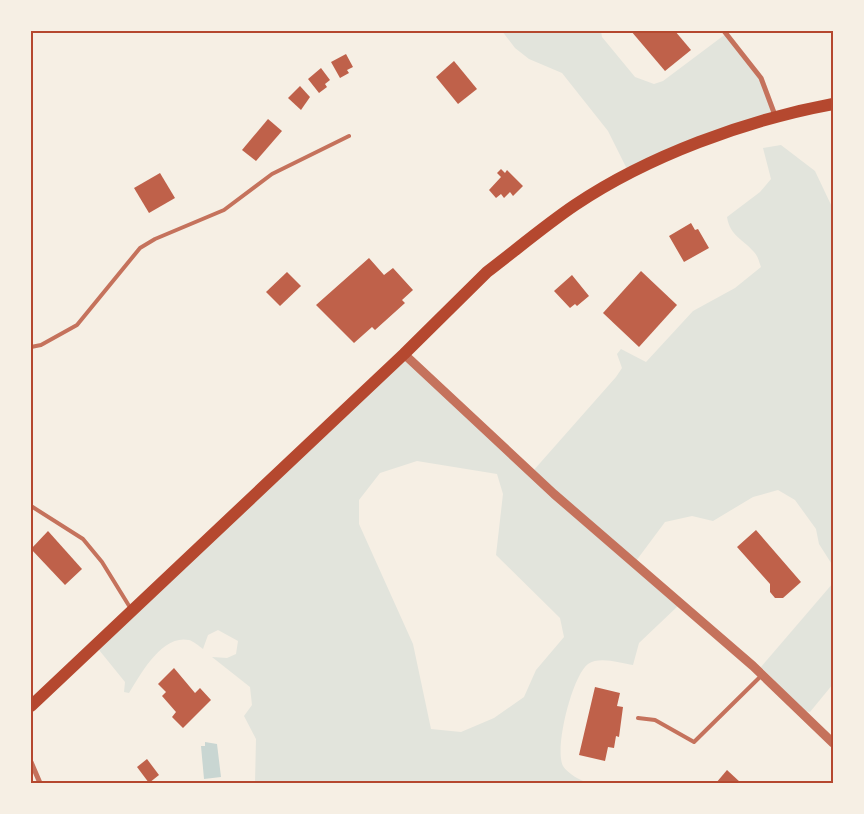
<svg xmlns="http://www.w3.org/2000/svg" width="864" height="814" font-family="Overpass,sans-serif">
	<rect width="100%" height="100%" fill="#f6efe4"/>
	<g fill="#e2e4dc" fill-rule="evenodd">
		<path d="M 502,31 L 601,31 L 602,37 L 635,77 L 654,84 L 663,81 L 727,33 L 761,74 L 777,114 L 629,173 L 608,131 L 562,73 L 529,59 L 515,48 Z"/>
		<path d="M 781,145 L 815,171 L 833,209 L 833,566 L 819,544 L 816,529 L 795,500 L 778,490 L 753,497 L 713,521 L 692,516 L 665,522 L 636,561 L 679,605 L 639,643 L 633,665 C 621,663 599,656 588,664 C 572,676 554,749 563,766 C 568,774 580,780 588,783 L 255,783 L 256,739 L 244,716 L 252,705 L 250,687 L 212,657 L 227,658 L 236,654 L 238,641 L 218,630 L 208,635 L 203,649 C 199,646 193,641 189,640 C 162,634 140,675 129,693 L 124,692 L 125,682 L 95,645 L 402,354 L 533,471 L 616,377 L 622,368 L 617,354 L 621,349 L 646,362 L 693,311 L 735,288 L 761,267 C 759,262 758,256 754,252 C 743,239 730,236 727,217 L 760,192 L 771,179 L 763,148 ZM 417,461 L 497,474 L 503,494 L 496,555 L 560,618 L 564,637 L 536,670 L 524,697 L 494,718 L 461,732 L 431,729 L 413,644 L 359,524 L 359,500 L 380,473 Z"/>
		<path d="M 833,583 L 833,684 L 810,712 L 805,711 L 761,667 Z"/>
	</g>
	<path fill="#c9d6d2" d="M 205,742 L 217,744 L 221,777 L 204,779 L 201,746 L 205,746 Z"/>
	<g fill="#bf614a">
		<path d="M 631,31 L 675,31 L 691,50 L 665,71 Z"/>
		<path d="M 346,54 L 353,67 L 347,70 L 349,73 L 340,78 L 331,62 Z"/>
		<path d="M 454,61 L 477,89 L 458,104 L 436,77 Z"/>
		<path d="M 321,68 L 330,80 L 325,84 L 327,87 L 319,93 L 308,79 Z"/>
		<path d="M 300,86 L 310,97 L 301,110 L 288,98 Z"/>
		<path d="M 268,119 L 282,131 L 256,161 L 242,150 Z"/>
		<path d="M 501,169 L 505,173 L 507,170 L 523,186 L 513,196 L 510,192 L 504,198 L 501,194 L 496,198 L 489,190 L 501,177 L 497,173 Z"/>
		<path d="M 160,173 L 175,198 L 149,213 L 134,188 Z"/>
		<path d="M 691,223 L 695,230 L 698,229 L 709,248 L 684,262 L 669,236 Z"/>
		<path d="M 369,258 L 384,275 L 393,268 L 413,290 L 402,300 L 405,303 L 375,330 L 372,327 L 354,343 L 316,305 Z"/>
		<path d="M 641,271 L 677,305 L 639,347 L 603,313 Z"/>
		<path d="M 287,272 L 301,286 L 280,306 L 266,292 Z"/>
		<path d="M 572,275 L 589,296 L 577,306 L 575,304 L 570,308 L 554,291 Z"/>
		<path d="M 756,530 L 801,582 L 783,598 L 775,598 L 770,592 L 770,584 L 737,547 Z"/>
		<path d="M 48,531 L 82,569 L 65,585 L 31,549 Z"/>
		<path d="M 174,668 L 195,693 L 200,688 L 211,700 L 183,728 L 172,717 L 176,712 L 162,696 L 166,692 L 158,684 Z"/>
		<path d="M 595,687 L 620,693 L 617,706 L 623,707 L 619,737 L 616,736 L 614,748 L 608,747 L 605,761 L 579,755 Z"/>
		<path d="M 147,759 L 159,775 L 149,783 L 137,767 Z"/>
		<path d="M 727,770 L 741,783 L 716,783 Z"/>
	</g>
	<g fill="none" stroke-linecap="round" stroke-linejoin="round">
		<g stroke="#c5725c" stroke-width="4">
			<path d="M 31,347 L 41,345 L 77,325 L 140,248 L 155,239 L 224,210 L 272,174 L 349,136"/>
			<path d="M 31,506 L 83,539 L 102,562 L 131,609"/>
			<path d="M 638,718 L 655,720 L 694,742 L 762,675"/>
		</g>
		<g stroke="#c5725c" stroke-width="5">
			<path d="M 724,31 L 761,78 L 776,118"/>
			<path d="M 31,762 L 40,783"/>
		</g>
		<path stroke="#c5725c" stroke-width="9" d="M 404,354 L 554,494 L 753,666 L 833,743"/>
		<path stroke="#b5482f" stroke-width="12" d="M 31,706 L 404,354 L 487,272 C 516,250 544,226 575,205 C 648,156 746,120 833,104"/>
	</g>
	<rect width="864" height="814" fill="none" stroke="#f6efe4" stroke-width="65"/>
	<rect x="32" y="32" width="800" height="750" fill="none" stroke="#b5482f" stroke-width="2"/>
</svg>
